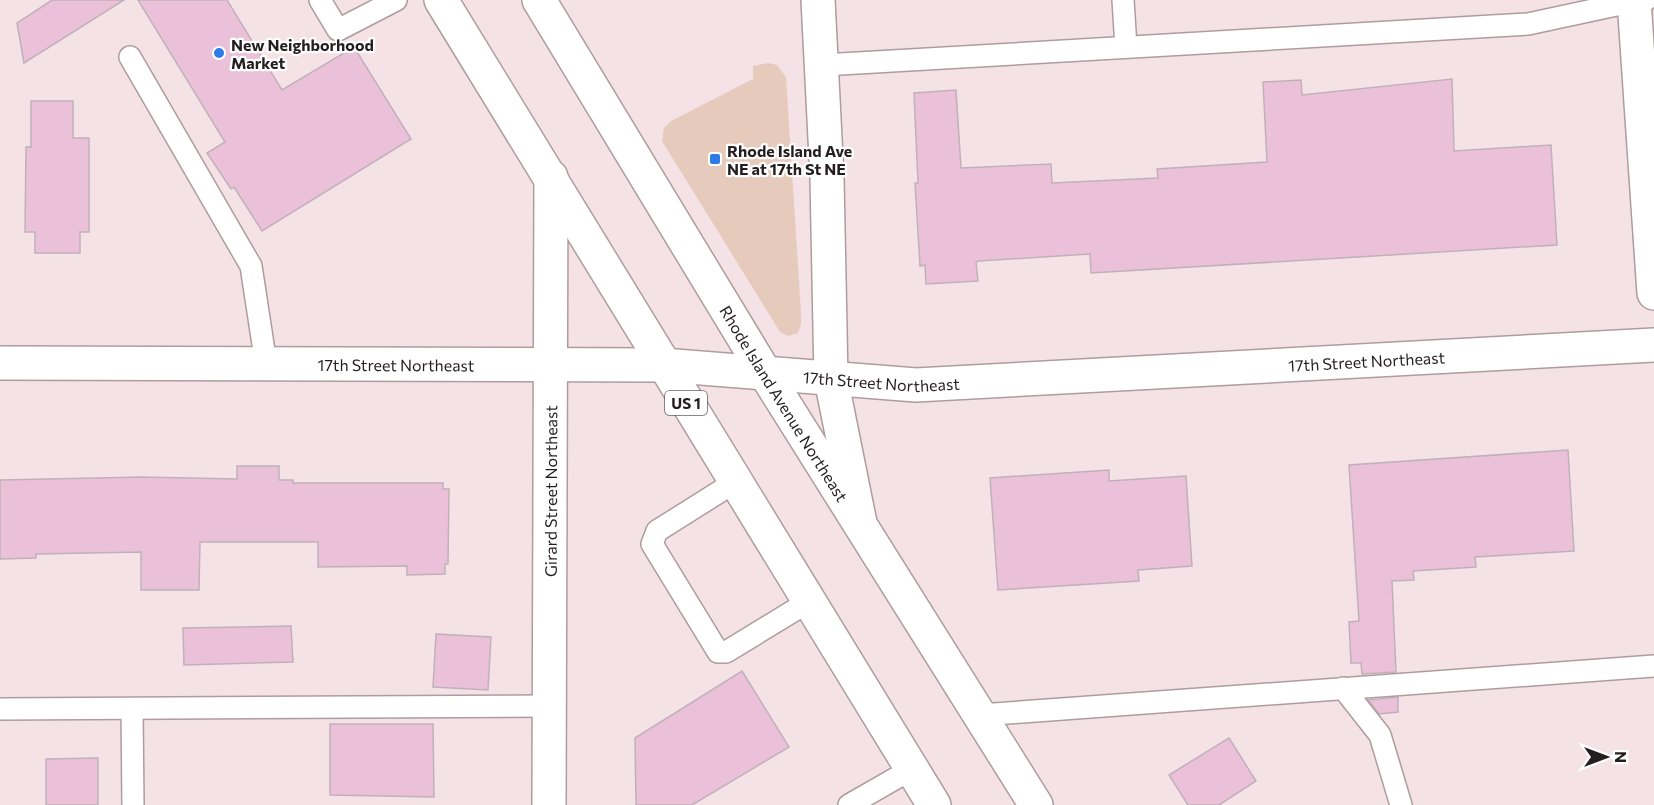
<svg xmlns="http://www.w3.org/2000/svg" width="1654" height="805" font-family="Commissioner,sans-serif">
	<rect width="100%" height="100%" fill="#f5e2e6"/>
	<path fill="#e6cbbd" d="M 768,63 L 777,65 L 786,77 L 801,313 L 801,324 L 798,333 L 788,336 L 780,332 L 662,141 L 664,128 L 671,121 L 753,79 L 753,66 Z"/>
	<g fill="#eac1d8" stroke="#c0b1b9" stroke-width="1.5">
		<path d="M 52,0 L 124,0 L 24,63 L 17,23 Z"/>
		<path d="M 138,0 L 227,0 L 282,90 L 354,47 L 411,139 L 262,231 L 234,187 L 231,189 L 207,153 L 225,142 Z"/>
		<path d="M 1452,79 L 1454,151 L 1551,145 L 1557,245 L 1091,273 L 1090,254 L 979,261 L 976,262 L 978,281 L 926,284 L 925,265 L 920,266 L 915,183 L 918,183 L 914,93 L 956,90 L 961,168 L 1051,164 L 1052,183 L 1158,178 L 1157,169 L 1267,162 L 1263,82 L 1301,80 L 1302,95 Z"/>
		<path d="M 31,101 L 73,101 L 73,138 L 89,138 L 89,232 L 80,232 L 80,253 L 35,253 L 35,232 L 25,232 L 26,147 L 31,147 Z"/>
		<path d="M 1568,450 L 1574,551 L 1475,557 L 1476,567 L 1413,571 L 1414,580 L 1392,581 L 1396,672 L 1362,674 L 1361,663 L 1351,663 L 1349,622 L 1359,621 L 1349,465 Z"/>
		<path d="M 237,466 L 279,466 L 279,480 L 293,480 L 293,483 L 443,483 L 443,489 L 449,489 L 448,564 L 445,564 L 445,574 L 407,575 L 407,566 L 318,567 L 318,542 L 200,542 L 199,590 L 141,590 L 141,552 L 36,554 L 36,558 L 0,559 L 0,480 L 142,477 L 237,479 Z"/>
		<path d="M 1109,470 L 1109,481 L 1186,476 L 1192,566 L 1138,570 L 1139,581 L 998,590 L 990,478 Z"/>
		<path d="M 291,626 L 293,662 L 184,665 L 183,628 Z"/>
		<path d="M 436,634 L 491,637 L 488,690 L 433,687 Z"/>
		<path d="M 742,671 L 789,747 L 692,805 L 636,805 L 635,738 Z"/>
		<path d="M 1398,697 L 1398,712 L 1379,714 L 1368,700 Z"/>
		<path d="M 330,724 L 433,724 L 434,797 L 330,795 Z"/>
		<path d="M 1229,738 L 1256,781 L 1219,805 L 1188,805 L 1169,775 Z"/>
		<path d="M 98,758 L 98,805 L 46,805 L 46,759 Z"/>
	</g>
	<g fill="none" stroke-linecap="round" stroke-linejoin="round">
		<g stroke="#ae9c9f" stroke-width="24">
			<g id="lane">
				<path d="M 320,0 L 338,30 L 396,0"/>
				<path d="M 1123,0 L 1126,47"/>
				<path d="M 130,57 L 251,266 L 266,364"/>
				<path d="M 823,65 L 1528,24 L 1635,1 L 1646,0"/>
				<path d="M 735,482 L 657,531 L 652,544 L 718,652 L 726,652 L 808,602"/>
				<path d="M 1343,688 L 1380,735 L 1401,805"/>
				<path d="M 0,709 L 550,706"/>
				<path d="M 132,709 L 133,805"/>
				<path d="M 980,715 L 1654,666"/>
				<path d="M 849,805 L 912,769"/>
			</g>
		</g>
		<g stroke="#ae9c9f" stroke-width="36">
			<g id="street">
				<path d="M 818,0 L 827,178 L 831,379 L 860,523"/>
				<path d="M 1634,0 L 1654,293"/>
				<path id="s1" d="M 0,363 L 663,365 L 916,385 L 1654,345"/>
				<path id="s2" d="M 549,805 L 551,177"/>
			</g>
		</g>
		<g stroke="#ae9c9f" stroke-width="36">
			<g id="primary">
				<path d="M 441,0 L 934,805"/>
				<path id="s3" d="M 539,0 L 765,373 L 1036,805"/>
			</g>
		</g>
		<use href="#lane" stroke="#fff" stroke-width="21"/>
		<use href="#street" stroke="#fff" stroke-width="33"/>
		<use href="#primary" stroke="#fff" stroke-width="33"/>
	</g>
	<g fill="#2e7be7" stroke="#fff" stroke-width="2">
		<circle cx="219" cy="53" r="6"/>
		<rect x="709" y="153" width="12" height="12" rx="3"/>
	</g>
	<g text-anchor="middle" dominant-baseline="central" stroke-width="4.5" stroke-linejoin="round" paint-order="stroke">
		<rect fill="#fff" stroke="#666263" stroke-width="1.5" x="665" y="391" width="42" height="24" rx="4.5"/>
		<g font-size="15" font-weight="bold" fill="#251e20">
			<text x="686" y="403">US 1</text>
		</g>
		<g font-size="16" font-weight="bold" fill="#251e20" stroke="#fff" text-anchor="start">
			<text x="231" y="44">New Neighborhood<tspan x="231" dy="18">Market</tspan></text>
			<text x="727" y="150">Rhode Island Ave<tspan x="727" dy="18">NE at 17th St NE</tspan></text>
		</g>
		<g font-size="16" fill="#251e20" stroke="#fff">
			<text stroke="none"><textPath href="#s1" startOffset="1368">17th Street Northeast</textPath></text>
			<text stroke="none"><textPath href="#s1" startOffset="396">17th Street Northeast</textPath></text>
			<text stroke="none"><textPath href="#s1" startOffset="882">17th Street Northeast</textPath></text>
			<text stroke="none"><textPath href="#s3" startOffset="472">Rhode Island Avenue Northeast</textPath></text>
			<text stroke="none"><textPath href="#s2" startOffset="314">Girard Street Northeast</textPath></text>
		</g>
	</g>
	<g transform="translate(1606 757) rotate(90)" stroke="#ffffff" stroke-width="4.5" paint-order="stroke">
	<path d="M0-4.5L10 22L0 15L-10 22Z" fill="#251e20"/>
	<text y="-9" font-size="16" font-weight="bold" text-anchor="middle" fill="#251e20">N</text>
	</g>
</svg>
